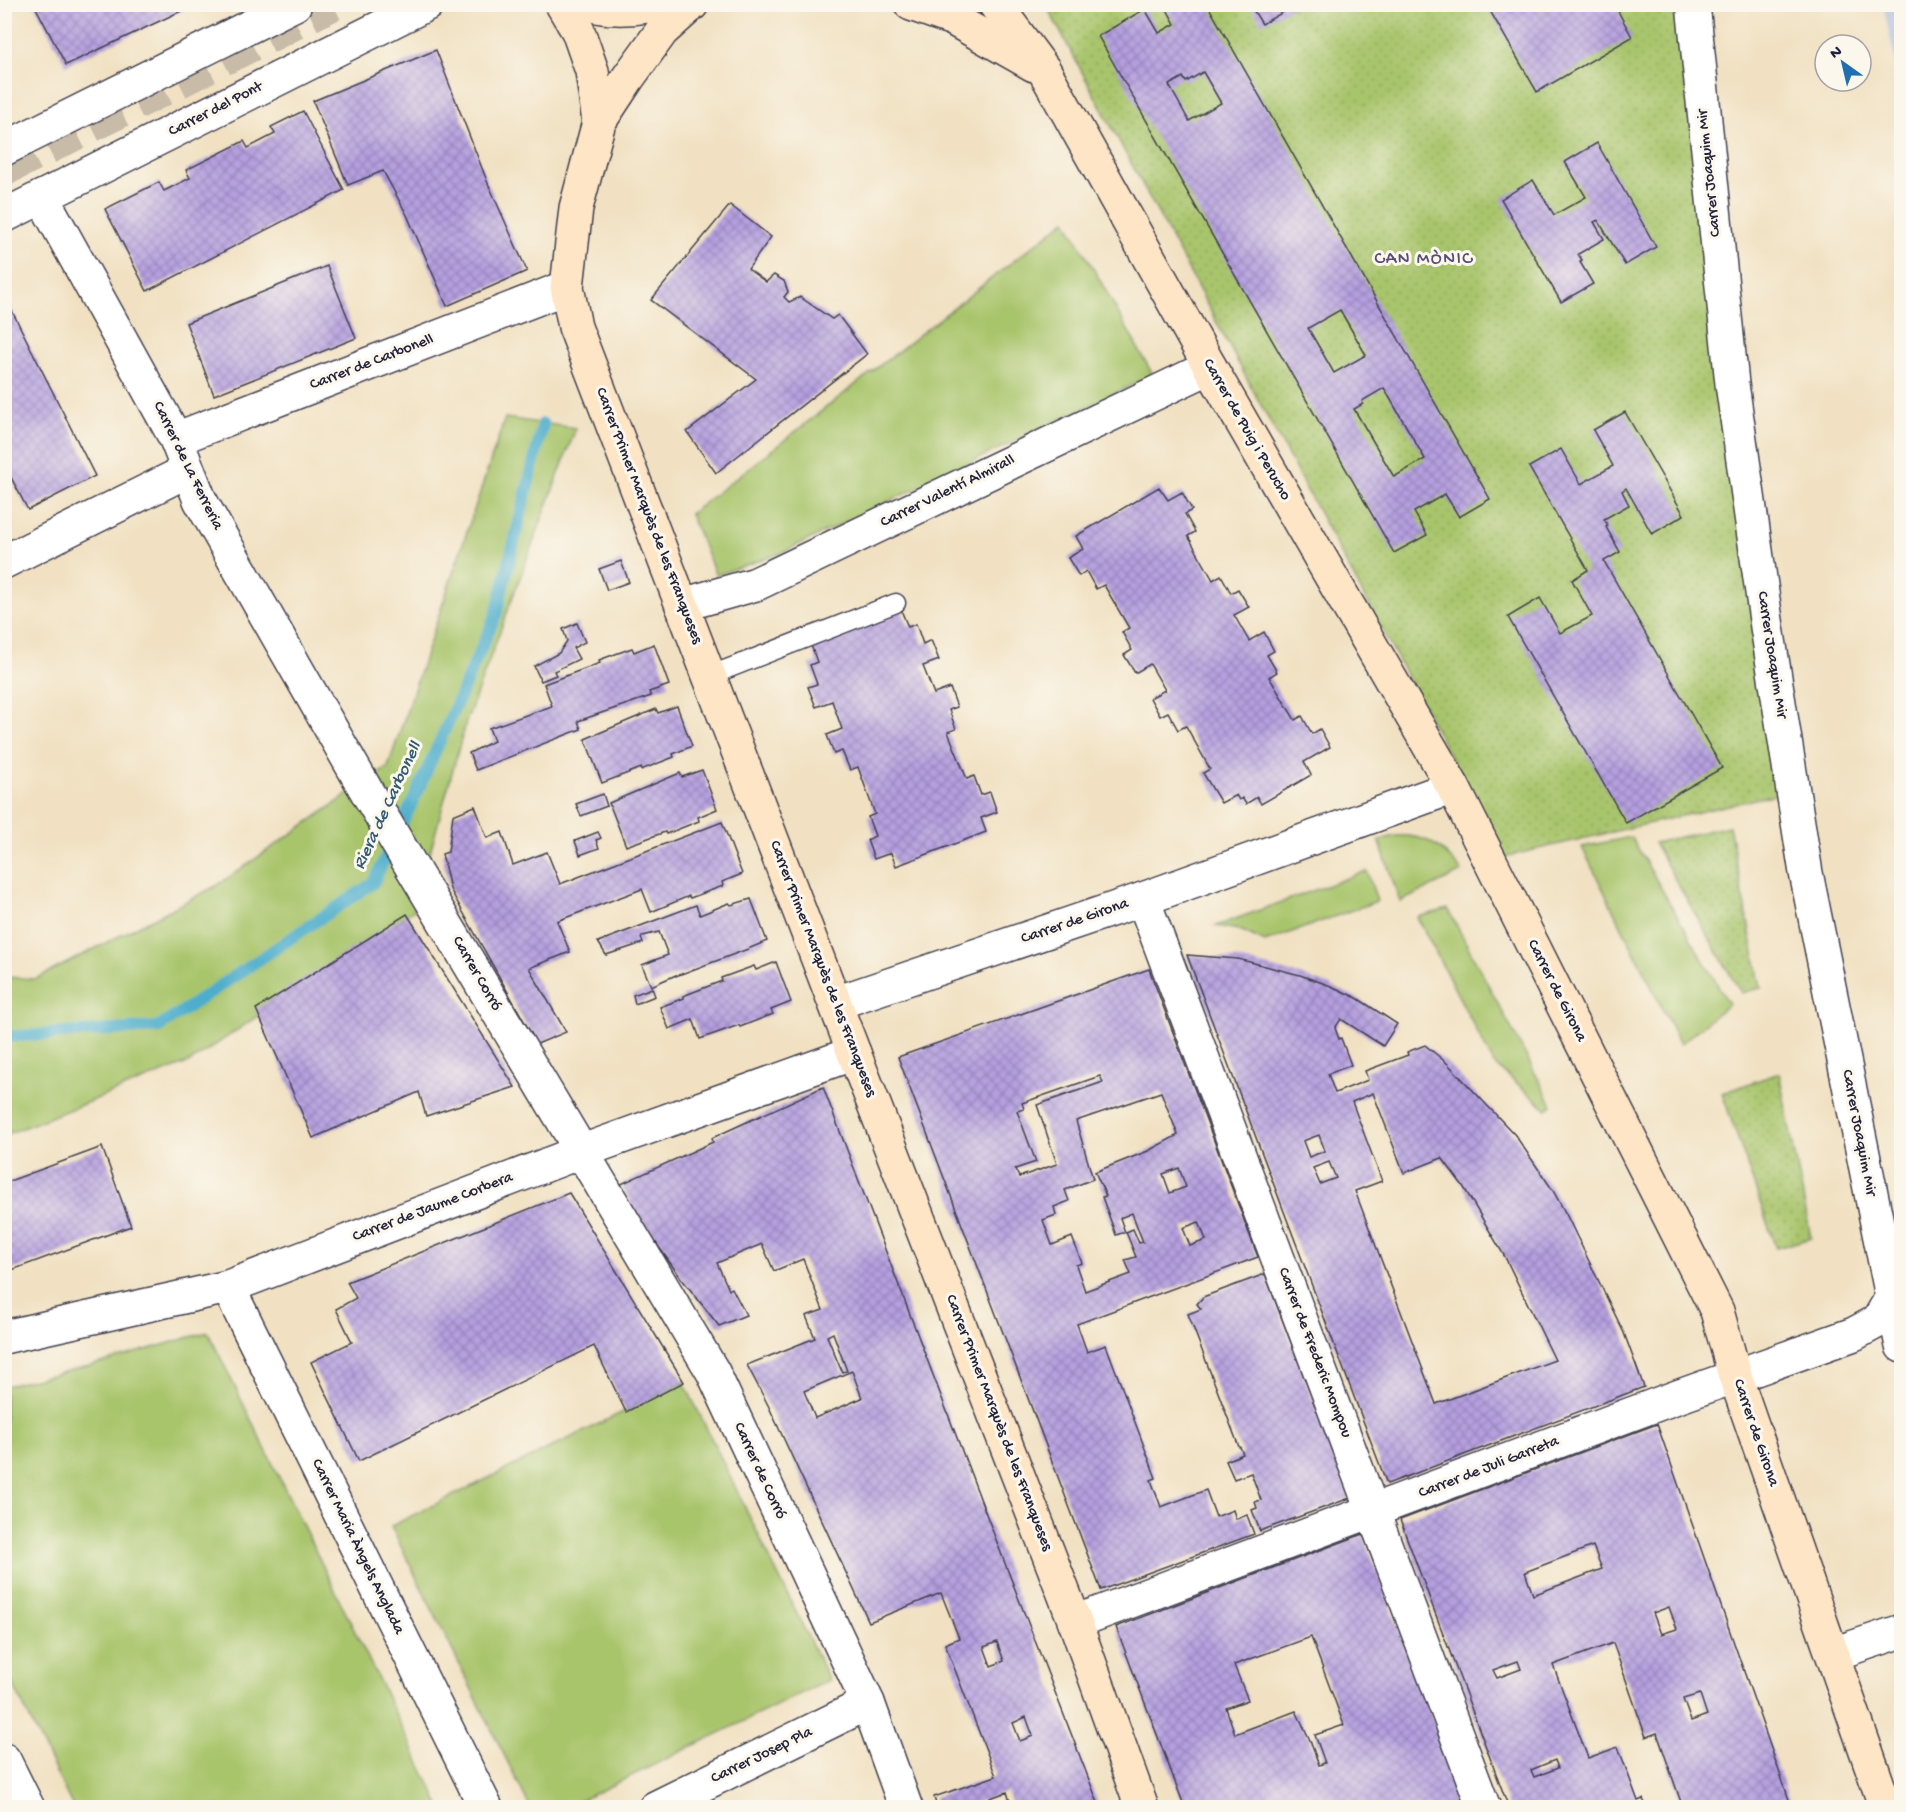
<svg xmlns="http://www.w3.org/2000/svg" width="1906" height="1812" font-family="'Gochi Hand',sans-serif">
	<defs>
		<pattern id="park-dots" width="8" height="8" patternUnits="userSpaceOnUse" patternTransform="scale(1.5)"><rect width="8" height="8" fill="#a9c56c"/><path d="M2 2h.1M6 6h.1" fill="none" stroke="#91a95e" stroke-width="1.8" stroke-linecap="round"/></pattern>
		<pattern id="building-cross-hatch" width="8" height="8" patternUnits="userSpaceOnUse" patternTransform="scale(1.5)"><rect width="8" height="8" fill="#b6a0e0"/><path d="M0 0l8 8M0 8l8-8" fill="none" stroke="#9482b7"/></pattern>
	</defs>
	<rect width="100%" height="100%" fill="#fbf7ec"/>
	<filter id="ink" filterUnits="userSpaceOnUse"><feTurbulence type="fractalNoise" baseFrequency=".0167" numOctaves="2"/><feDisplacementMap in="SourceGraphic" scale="12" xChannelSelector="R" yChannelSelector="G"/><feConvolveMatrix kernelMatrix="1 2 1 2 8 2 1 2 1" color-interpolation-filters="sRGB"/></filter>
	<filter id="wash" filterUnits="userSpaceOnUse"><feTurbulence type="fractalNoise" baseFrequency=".008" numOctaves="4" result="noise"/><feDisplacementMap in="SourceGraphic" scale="24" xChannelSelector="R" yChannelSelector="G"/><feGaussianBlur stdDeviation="1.35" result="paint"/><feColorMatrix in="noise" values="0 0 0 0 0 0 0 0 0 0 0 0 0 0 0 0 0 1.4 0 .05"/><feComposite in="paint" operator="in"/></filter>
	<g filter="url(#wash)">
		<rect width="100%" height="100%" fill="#f1e1c2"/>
		<path fill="#b9c5de" d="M 1883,5 L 1901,5 L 1901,88 Z"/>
		<g fill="#a9c56c" stroke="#667454" stroke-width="1.5">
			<path d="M 1066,220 L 1153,375 L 779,554 L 716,575 L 690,514 Z"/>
			<path d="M 505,418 L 576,428 L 466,722 L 414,910 L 190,1062 L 5,1135 L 5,977 L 36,979 L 216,886 L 388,767 Z"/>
			<path d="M 1395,836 C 1428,834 1442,847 1462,872 L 1400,902 L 1379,840 Z"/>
			<path d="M 1631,837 L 1729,1004 L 1680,1044 L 1582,847 Z"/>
			<path d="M 1367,871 L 1377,901 L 1265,942 L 1240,930 L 1216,926 Z"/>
			<path d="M 1448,909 L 1552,1105 L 1547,1109 L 1494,1064 L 1417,917 Z"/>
			<path d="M 208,1332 L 441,1807 L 73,1807 L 5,1668 L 5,1386 L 97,1364 Z"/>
			<path d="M 684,1382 L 829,1680 L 567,1807 L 530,1807 L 391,1526 Z"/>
		</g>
		<g fill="url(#park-dots)" stroke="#667454" stroke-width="1.5">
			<path d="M 1046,5 L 1682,5 L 1777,794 L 1504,857 Z"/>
			<path d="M 1729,826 L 1761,988 L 1741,993 L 1654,843 Z"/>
			<path d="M 1779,1073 L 1811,1238 L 1776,1248 L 1722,1093 Z"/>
		</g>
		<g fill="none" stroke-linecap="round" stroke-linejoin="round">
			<path stroke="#4dadcc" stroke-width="12" d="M 4,1037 L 159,1027 L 373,883 L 415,797 L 496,615 L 543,424"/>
		</g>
		<g id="blocks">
			<g fill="url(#building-cross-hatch)" fill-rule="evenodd">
				<path d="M 34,4 L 196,4 L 66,65 Z"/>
				<path d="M 1164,4 L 1207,4 L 1490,499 L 1459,517 L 1445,494 L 1414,512 L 1427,535 L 1394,553 L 1098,36 L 1145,9 L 1159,33 L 1175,24 ZM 1203,72 L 1221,103 L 1189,121 L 1169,85 L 1183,77 L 1186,82 ZM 1340,310 L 1366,355 L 1334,373 L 1308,328 ZM 1384,388 L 1425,459 L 1394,477 L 1354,409 L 1363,404 L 1362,401 Z"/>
				<path d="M 1486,4 L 1614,4 L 1632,37 L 1537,92 Z"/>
				<path d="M 1250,5 L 1296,5 L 1262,24 Z"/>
				<path d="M 436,50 L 487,181 L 527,271 L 447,306 L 407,215 L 383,171 L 348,185 L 313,101 Z"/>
				<path d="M 303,111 L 344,190 L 147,291 L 105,209 L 159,182 L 164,191 L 190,178 L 186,170 L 244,141 L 248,148 L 275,134 L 271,127 Z"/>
				<path d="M 1597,143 L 1656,247 L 1625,265 L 1598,220 L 1594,222 L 1604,239 L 1578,254 L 1582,260 L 1580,262 L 1593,284 L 1561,302 L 1501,199 L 1533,180 L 1554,215 L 1586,197 L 1565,162 Z"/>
				<path d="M 730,205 L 771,237 L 748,269 L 766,282 L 774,275 L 784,281 L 788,292 L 784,297 L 789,302 L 800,297 L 832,319 L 838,315 L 867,354 L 716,473 L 687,432 L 756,379 L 651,300 Z"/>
				<path d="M 327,266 L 356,338 L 214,395 L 186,323 Z"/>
				<path d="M 4,295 L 95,476 L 28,510 L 4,464 Z"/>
				<path d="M 1625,412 L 1684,515 L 1652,534 L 1626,488 L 1622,491 L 1629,505 L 1604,519 L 1608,526 L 1606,527 L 1620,552 L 1604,561 L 1722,768 L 1626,823 L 1508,617 L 1540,598 L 1560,633 L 1592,616 L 1572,580 L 1588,570 L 1529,467 L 1561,449 L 1581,484 L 1613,466 L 1593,430 Z"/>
				<path d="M 1159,487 L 1168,500 L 1182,492 L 1192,510 L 1185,514 L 1195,532 L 1188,536 L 1213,580 L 1221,575 L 1231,593 L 1238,589 L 1249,607 L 1234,615 L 1249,641 L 1264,632 L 1274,651 L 1267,655 L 1277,672 L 1269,677 L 1295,720 L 1302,716 L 1312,734 L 1320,729 L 1330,747 L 1304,762 L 1311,775 L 1261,804 L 1257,797 L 1246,804 L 1242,798 L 1239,800 L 1236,795 L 1221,803 L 1203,773 L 1210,769 L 1186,726 L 1178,730 L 1168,712 L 1160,716 L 1150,698 L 1165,690 L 1150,664 L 1135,673 L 1124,655 L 1132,650 L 1122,632 L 1129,628 L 1104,585 L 1096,589 L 1086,571 L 1079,576 L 1068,558 L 1083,549 L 1076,536 Z"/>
				<path d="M 621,561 L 629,582 L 607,590 L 599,569 Z"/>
				<path d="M 901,610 L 908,627 L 916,624 L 923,644 L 931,640 L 939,660 L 923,666 L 934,694 L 950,688 L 957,707 L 949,710 L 956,729 L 948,732 L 967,779 L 974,776 L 981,795 L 990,792 L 997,812 L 981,818 L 986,832 L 896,866 L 891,853 L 874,859 L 867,840 L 875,836 L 868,817 L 875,814 L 858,767 L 850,770 L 842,751 L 834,754 L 827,735 L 842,729 L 832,701 L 816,707 L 808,687 L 817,684 L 810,665 L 817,662 L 811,645 Z"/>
				<path d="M 577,623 L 585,642 L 573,648 L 579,659 L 554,671 L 556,675 L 541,681 L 534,666 L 559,653 L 567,641 L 563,629 Z"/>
				<path d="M 654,644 L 669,685 L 649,692 L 651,696 L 578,721 L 581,729 L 476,770 L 469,753 L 494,741 L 489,728 L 552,706 L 544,684 L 600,663 L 599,660 L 632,648 L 634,652 Z"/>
				<path d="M 677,706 L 692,746 L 673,754 L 674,757 L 641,770 L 641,768 L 602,783 L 585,739 L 656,709 L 658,713 Z"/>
				<path d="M 702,770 L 717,809 L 698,817 L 699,821 L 666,834 L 665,832 L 626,846 L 609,803 L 680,773 L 682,777 Z"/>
				<path d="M 603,794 L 607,806 L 581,816 L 576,804 Z"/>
				<path d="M 475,806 L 487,838 L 502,832 L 513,865 L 547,852 L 560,884 L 722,822 L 742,874 L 722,882 L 723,886 L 690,898 L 689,896 L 651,912 L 642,889 L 557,921 L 570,952 L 529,968 L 566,1032 L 537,1044 L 450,889 L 442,854 L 448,852 L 453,815 Z"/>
				<path d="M 598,832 L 601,838 L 596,840 L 599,848 L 580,855 L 575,841 Z"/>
				<path d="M 751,899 L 767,941 L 748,949 L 676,976 L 676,975 L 651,986 L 642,965 L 668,955 L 659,932 L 643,936 L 641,938 L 643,943 L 606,955 L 598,942 L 696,905 L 700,915 L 729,903 L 731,905 Z"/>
				<path d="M 407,914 L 515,1087 L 426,1116 L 419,1092 L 313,1138 L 256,1009 Z"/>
				<path d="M 1187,955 L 1238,959 L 1300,975 L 1331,986 L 1357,998 L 1397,1024 L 1383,1046 L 1341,1019 L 1335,1028 L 1339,1039 L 1341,1038 L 1351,1065 L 1328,1074 L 1335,1093 L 1368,1080 L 1365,1071 L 1408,1055 L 1407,1052 L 1425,1045 L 1448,1064 L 1515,1135 L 1552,1189 L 1566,1214 L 1624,1333 L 1644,1387 L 1387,1484 ZM 1373,1093 L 1404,1173 L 1442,1158 L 1463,1186 L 1505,1257 L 1555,1360 L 1436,1404 L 1355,1191 L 1382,1181 L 1352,1102 ZM 1319,1135 L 1325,1151 L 1309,1157 L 1303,1141 ZM 1329,1162 L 1336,1178 L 1320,1184 L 1313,1168 Z"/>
				<path d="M 776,962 L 791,1002 L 771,1010 L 773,1014 L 740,1027 L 739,1025 L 700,1039 L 693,1019 L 669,1029 L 660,1007 L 684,998 L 683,996 L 722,981 L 721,978 L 754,966 L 756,970 Z"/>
				<path d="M 1149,969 L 1258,1257 L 1077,1324 L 1087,1352 L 1106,1345 L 1156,1478 L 1151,1480 L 1161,1507 L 1206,1490 L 1216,1517 L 1233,1510 L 1236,1519 L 1247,1515 L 1254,1534 L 1101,1590 L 898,1057 ZM 1100,1076 L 1103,1082 L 1037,1105 L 1057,1164 L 1019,1177 L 1015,1169 L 1036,1162 L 1017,1111 L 1024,1109 L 1022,1103 ZM 1161,1092 L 1178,1135 L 1148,1151 L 1095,1172 L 1106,1196 L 1102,1197 L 1116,1235 L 1125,1232 L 1120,1218 L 1132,1213 L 1143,1242 L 1139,1243 L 1133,1229 L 1126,1232 L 1136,1257 L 1125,1260 L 1131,1274 L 1085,1291 L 1076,1265 L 1082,1263 L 1072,1237 L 1052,1245 L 1043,1220 L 1056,1215 L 1054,1207 L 1069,1201 L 1065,1190 L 1093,1179 L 1076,1121 ZM 1179,1168 L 1186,1187 L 1170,1193 L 1163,1174 ZM 1199,1222 L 1206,1240 L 1190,1246 L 1183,1228 Z"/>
				<path d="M 652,988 L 655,996 L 635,1004 L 633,995 Z"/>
				<path d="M 823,1087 L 1006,1566 L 1100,1808 L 1012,1808 L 1007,1792 L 962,1808 L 937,1808 L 934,1797 L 996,1776 L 945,1644 L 959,1638 L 941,1593 L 869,1622 L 768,1405 L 747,1365 L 815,1338 L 806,1316 L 823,1310 L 803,1259 L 774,1271 L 762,1244 L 717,1263 L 729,1290 L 732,1288 L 746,1315 L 719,1326 L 681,1278 L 635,1214 L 621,1184 L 713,1142 L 712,1138 ZM 833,1333 L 847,1371 L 842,1372 L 827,1336 ZM 852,1371 L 862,1398 L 815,1418 L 804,1391 ZM 997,1642 L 1004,1661 L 991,1666 L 984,1647 ZM 1026,1717 L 1033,1736 L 1020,1741 L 1013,1723 Z"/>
				<path d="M 102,1147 L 131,1226 L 4,1273 L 4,1235 L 8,1233 L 4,1222 L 4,1183 Z"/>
				<path d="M 569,1193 L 684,1382 L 626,1412 L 594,1346 L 359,1461 L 311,1362 L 352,1342 L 336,1309 L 356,1298 L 347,1282 Z"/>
				<path d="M 1265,1274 L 1350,1498 L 1260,1531 L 1252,1510 L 1257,1508 L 1255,1502 L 1261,1500 L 1251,1473 L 1234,1479 L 1226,1461 L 1243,1454 L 1240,1447 L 1239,1447 L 1188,1314 L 1201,1309 L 1197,1304 L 1203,1297 Z"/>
				<path d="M 1657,1424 L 1792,1808 L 1683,1808 L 1657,1733 L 1646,1737 L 1613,1643 L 1553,1665 L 1588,1758 L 1618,1747 L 1638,1801 L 1643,1799 L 1647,1808 L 1509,1808 L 1400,1520 ZM 1593,1546 L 1602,1569 L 1533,1595 L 1525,1572 ZM 1669,1607 L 1677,1629 L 1661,1634 L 1653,1613 ZM 1518,1661 L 1521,1669 L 1497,1678 L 1493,1670 ZM 1700,1694 L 1707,1715 L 1691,1721 L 1683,1699 ZM 1555,1760 L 1558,1768 L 1534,1777 L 1531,1770 Z"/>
				<path d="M 1363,1534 L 1467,1808 L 1185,1808 L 1116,1627 ZM 1311,1637 L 1344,1725 L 1315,1735 L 1325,1763 L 1319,1765 L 1309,1738 L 1296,1711 L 1235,1734 L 1226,1708 L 1248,1700 L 1234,1665 Z"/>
			</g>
		</g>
	</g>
	<g filter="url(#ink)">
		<use href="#blocks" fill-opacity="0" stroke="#413f4f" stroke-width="1.5"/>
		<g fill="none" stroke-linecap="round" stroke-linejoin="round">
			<path stroke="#c8bba7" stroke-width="33" stroke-dasharray="33 16" stroke-linecap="butt" d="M 4,170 L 333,4"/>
			<g stroke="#413f4f" stroke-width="21">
				<path id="lane" d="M 709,676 L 896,603"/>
			</g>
			<g stroke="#413f4f" stroke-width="36">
				<g id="street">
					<path d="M 1693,4 L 1732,384 L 1767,627 L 1806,873 L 1902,1346"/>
					<path d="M 4,149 L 295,4"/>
					<path d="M 42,197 L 176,439 L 200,500 L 370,797 L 713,1372 L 868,1703 L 906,1808"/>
					<path d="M 4,216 L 427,4"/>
					<path d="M 176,439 L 567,287"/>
					<path d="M 4,562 L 187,471"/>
					<path d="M 682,605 L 756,584 L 1210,367"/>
					<path d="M 1143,899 L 1484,1808"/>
					<path d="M 836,1003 L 1143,899 L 1453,787"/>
					<path d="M 228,1287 L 486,1808"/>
					<path d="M 4,1337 L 228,1287 L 580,1152 L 854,1053"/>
					<path d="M 1075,1622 L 1666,1401 L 1854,1334 L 1878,1321 L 1891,1299"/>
					<path d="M 1833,1654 L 1902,1631"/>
					<path d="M 4,1760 L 28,1808"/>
					<path d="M 655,1808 L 868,1703"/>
				</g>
			</g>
			<g stroke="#413f4f" stroke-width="36">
				<g id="secondary">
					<path d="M 562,4 L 578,31 L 592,71 L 599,122"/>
					<path d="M 588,4 C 612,11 638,8 663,4"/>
					<path d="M 692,4 L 662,31 L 628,78 L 599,122 L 576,208 L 567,287 L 575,327 L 854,1053 L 1075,1622 L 1142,1808"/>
					<path d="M 911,4 L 953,19 L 1034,65"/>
					<path d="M 995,4 L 1044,70 L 1210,367 L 1453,787 L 1717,1311 L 1735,1376 L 1886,1808"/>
				</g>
			</g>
			<use href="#lane" stroke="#fff" stroke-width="18"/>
			<use href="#street" stroke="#fff" stroke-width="33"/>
			<use href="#secondary" stroke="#fde5c5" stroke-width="33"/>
		</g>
	</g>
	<g text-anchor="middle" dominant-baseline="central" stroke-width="6" stroke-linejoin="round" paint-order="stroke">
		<g font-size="16" fill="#22223b" stroke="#fbf7ec">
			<text transform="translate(216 110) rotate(-27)">Carrer del Pont</text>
			<text transform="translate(1710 173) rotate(-96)">Carrer Joaquim Mir</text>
			<text transform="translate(372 363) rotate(-21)">Carrer de Carbonell</text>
			<text transform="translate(1246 430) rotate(60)">Carrer de Puig i Perucho</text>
			<text transform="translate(187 466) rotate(64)">Carrer de La Ferreria</text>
			<text transform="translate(948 492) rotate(-26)">Carrer Valentí Almirall</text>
			<text transform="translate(648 516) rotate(69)">Carrer Primer Marquès de les Franqueses</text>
			<text transform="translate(1771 655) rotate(81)">Carrer Joaquim Mir</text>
			<text transform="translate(1075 922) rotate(-19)">Carrer de Girona</text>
			<text transform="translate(822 969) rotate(69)">Carrer Primer Marquès de les Franqueses</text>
			<text transform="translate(476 974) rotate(60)">Carrer Corró</text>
			<text transform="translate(1556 991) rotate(63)">Carrer de Girona</text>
			<text transform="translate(1858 1133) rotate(79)">Carrer Joaquim Mir</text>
			<text transform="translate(433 1208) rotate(-21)">Carrer de Jaume Corbera</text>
			<text transform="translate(1314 1353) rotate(69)">Carrer de Frederic Mompou</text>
			<text transform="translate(998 1423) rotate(69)">Carrer Primer Marquès de les Franqueses</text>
			<text transform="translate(1755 1433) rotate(71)">Carrer de Girona</text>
			<text transform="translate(1489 1468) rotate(-21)">Carrer de Juli Garreta</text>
			<text transform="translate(759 1471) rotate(65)">Carrer de Corró</text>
			<text transform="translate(357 1547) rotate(64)">Carrer Maria Àngels Anglada</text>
			<text transform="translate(762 1756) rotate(-26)">Carrer Josep Pla</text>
		</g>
		<g font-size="18" letter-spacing="1.5" fill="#564e75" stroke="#fbf7ec">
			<text x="1424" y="259">CAN MÒNIC</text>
		</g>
		<g font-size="18" font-style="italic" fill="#335a75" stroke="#fbf7ec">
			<text transform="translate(388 806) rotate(-65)">Riera de Carbonell</text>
		</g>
	</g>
	<rect width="1906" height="1812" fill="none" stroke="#fbf7ec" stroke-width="24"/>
	<g transform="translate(1843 63) rotate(326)"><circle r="28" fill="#fbf7ec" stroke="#a4a2a5" stroke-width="1.5"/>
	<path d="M0-4.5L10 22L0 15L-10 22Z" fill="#1f6fb2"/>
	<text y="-9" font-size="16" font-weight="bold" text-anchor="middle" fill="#22223b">N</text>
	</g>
</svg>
